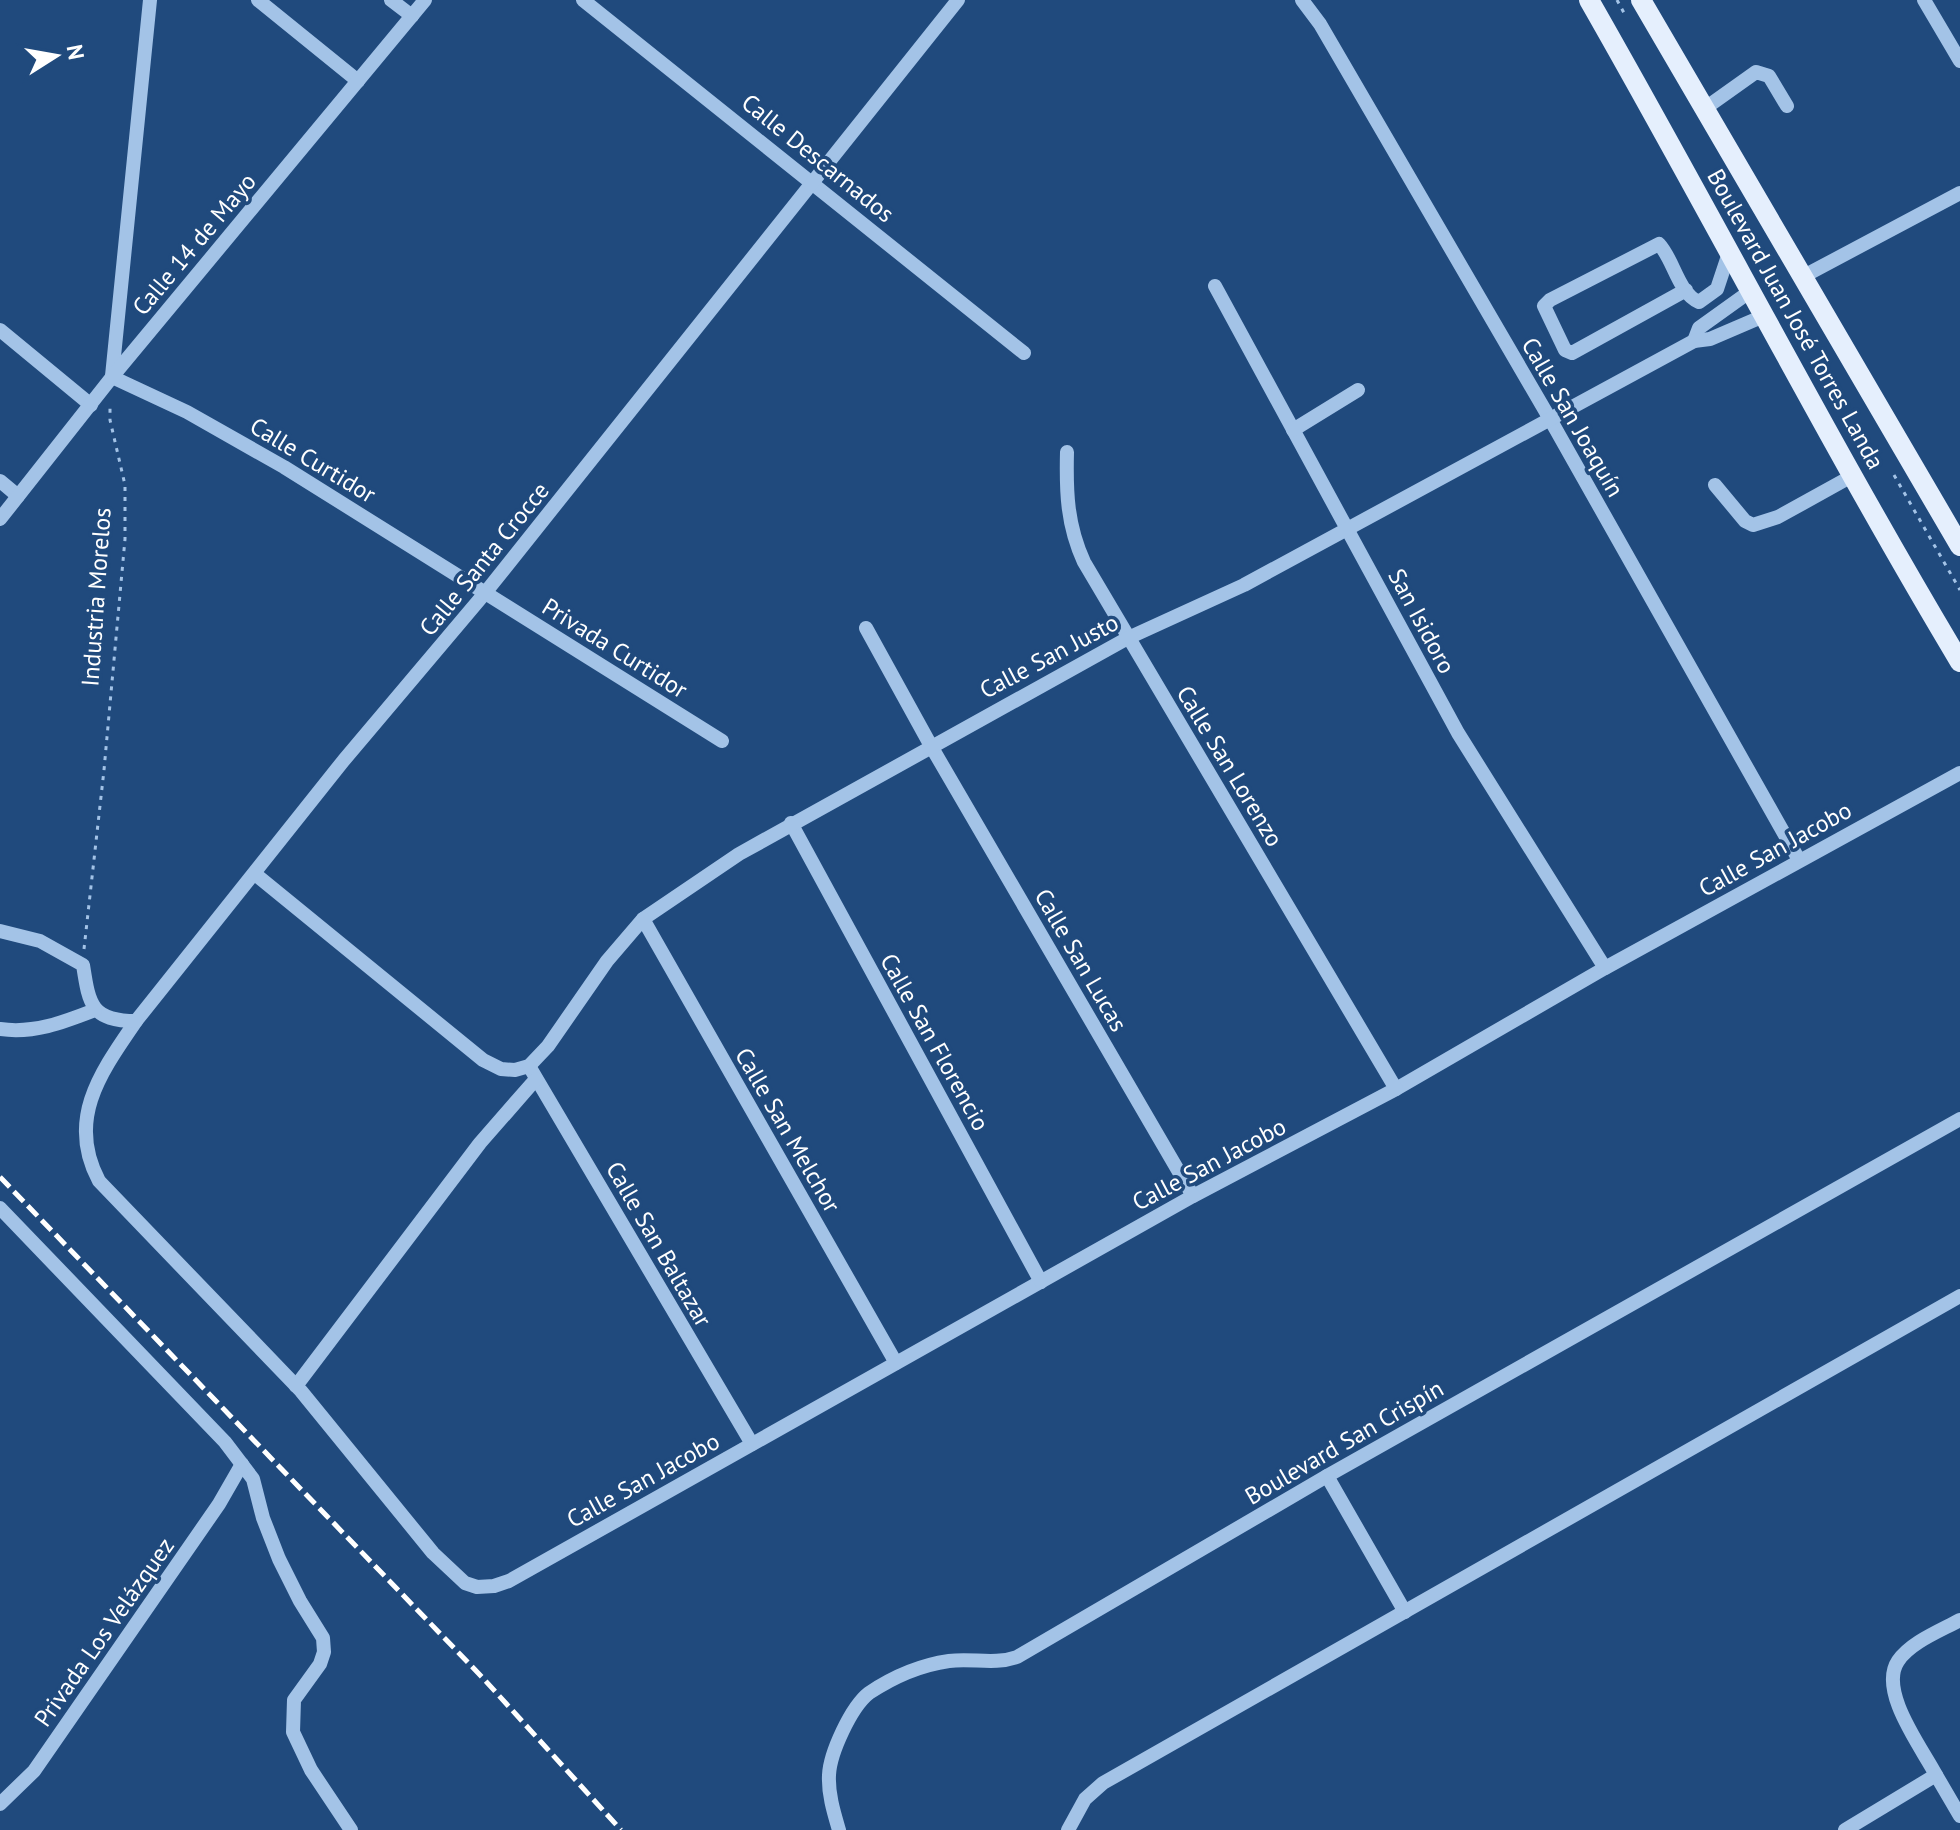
<svg xmlns="http://www.w3.org/2000/svg" width="1960" height="1830" font-family="'PT Sans',sans-serif">
	<rect width="100%" height="100%" fill="#204a7d"/>
	<g fill="none" stroke-linecap="round" stroke-linejoin="round">
		<g stroke="#a3c3e7" stroke-width="3" stroke-dasharray="4 6" stroke-linecap="butt">
			<path d="M 1617,0 L 1624,13"/>
			<path d="M 1777,303 L 1787,290"/>
			<path d="M 1894,475 L 1960,590"/>
			<path d="M 84,949 L 104,770 L 125,539 L 125,485 L 110,420 L 110,408"/>
		</g>
		<g stroke="#a3c3e7" stroke-width="14">
			<path d="M 258,0 L 358,81"/>
			<path d="M 391,0 L 412,16"/>
			<path d="M 583,0 L 1024,353"/>
			<path d="M 958,0 L 485,593 L 344,760 L 136,1021 C 101,1072 66,1119 99,1181 L 301,1391 L 433,1553 L 465,1583 L 477,1587 L 494,1586 L 509,1581 L 1193,1196 L 1396,1089 L 1605,968 L 1960,773"/>
			<path d="M 1302,0 L 1320,24 L 1550,419 L 1799,860"/>
			<path d="M 1924,0 L 1960,61"/>
			<path d="M 1704,109 L 1756,72 L 1769,76 L 1787,106"/>
			<path d="M 1802,277 L 1960,193"/>
			<path d="M 1215,286 L 1458,733 L 1605,968"/>
			<path d="M 1686,290 L 1572,353 L 1565,350 L 1544,306 L 1550,300 L 1659,244 C 1674,260 1678,293 1699,302 L 1717,289 L 1730,250"/>
			<path d="M 0,330 L 91,405"/>
			<path d="M 1694,341 L 1699,328 L 1752,290"/>
			<path d="M 112,376 L 150,0"/>
			<path d="M 112,377 L 187,412 L 284,467 L 722,741"/>
			<path d="M 1293,430 L 1358,390"/>
			<path d="M 1067,452 C 1066,492 1067,525 1084,562 L 1396,1089"/>
			<path d="M 0,481 L 18,496"/>
			<path d="M 1715,485 L 1745,521 L 1753,525 L 1778,517 L 1852,476"/>
			<path d="M 0,519 L 112,377 L 425,0"/>
			<path d="M 866,628 L 931,746 L 1193,1196"/>
			<path d="M 791,823 L 1041,1282"/>
			<path d="M 255,874 L 483,1060 L 501,1069 L 515,1070 L 529,1066 L 548,1046 L 607,961 L 643,919 L 739,854 L 1128,638 L 1244,585 L 1694,341 L 1710,339 L 1766,315"/>
			<path d="M 643,919 L 896,1363"/>
			<path d="M 0,931 L 40,941 L 83,965 C 89,1004 91,1021 136,1021"/>
			<path d="M 0,1029 C 34,1034 64,1022 95,1010"/>
			<path d="M 529,1066 L 752,1444"/>
			<path d="M 0,1208 L 225,1442 L 253,1479 L 263,1518 L 279,1559 L 300,1601 L 323,1638 L 324,1652 L 320,1664 L 294,1700 L 293,1732 L 311,1770 L 351,1830"/>
			<path d="M 296,1386 L 480,1143 L 536,1079"/>
			<path d="M 1327,1476 L 1405,1612"/>
			<path d="M 1936,1775 C 1922,1748 1878,1691 1898,1661 C 1911,1642 1940,1631 1960,1620"/>
			<path d="M 0,1804 L 34,1771 L 219,1504 L 242,1464"/>
			<path d="M 839,1830 C 834,1813 828,1794 829,1775 C 830,1753 851,1707 869,1693 C 893,1677 921,1665 949,1661 C 973,1658 994,1665 1017,1657 L 1327,1476 L 1960,1119"/>
			<path d="M 1068,1830 L 1085,1799 L 1103,1783 L 1960,1296"/>
			<path d="M 1845,1830 L 1936,1775 L 1960,1816"/>
		</g>
		<g stroke="#e5effd" stroke-width="20">
			<path d="M 1589,0 C 1715,220 1830,445 1960,662"/>
			<path d="M 1641,0 L 1960,546"/>
		</g>
		<path stroke="#fff" stroke-width="5" stroke-dasharray="14 6" stroke-linecap="butt" d="M 0,1177 L 482,1677 L 621,1830"/>
	</g>
	<g text-anchor="middle" dominant-baseline="central" stroke-width="7" stroke-linejoin="round" paint-order="stroke">
		<g font-size="24" fill="#fff" stroke="#204a7d">
			<text transform="translate(818 158) rotate(39)">Calle Descarnados</text>
			<text transform="translate(194 244) rotate(-50)">Calle 14 de Mayo</text>
			<text transform="translate(1796 319) rotate(61)">Boulevard Juan José Torres Landa</text>
			<text transform="translate(1573 417) rotate(60)">Calle San Joaquín</text>
			<text transform="translate(313 460) rotate(31)">Calle Curtidor</text>
			<text transform="translate(484 559) rotate(-51)">Calle Santa Crocce</text>
			<text transform="translate(96 597) rotate(-86)">Industria Morelos</text>
			<text transform="translate(1422 621) rotate(62)">San Isidoro</text>
			<text transform="translate(615 648) rotate(32)">Privada Curtidor</text>
			<text transform="translate(1049 656) rotate(-28)">Calle San Justo</text>
			<text transform="translate(1230 766) rotate(59)">Calle San Lorenzo</text>
			<text transform="translate(1775 849) rotate(-29)">Calle San Jacobo</text>
			<text transform="translate(1081 960) rotate(60)">Calle San Lucas</text>
			<text transform="translate(935 1042) rotate(61)">Calle San Florencio</text>
			<text transform="translate(788 1130) rotate(60)">Calle San Melchor</text>
			<text transform="translate(1209 1164) rotate(-28)">Calle San Jacobo</text>
			<text transform="translate(659 1244) rotate(60)">Calle San Baltazar</text>
			<text transform="translate(1344 1442) rotate(-30)">Boulevard San Crispín</text>
			<text transform="translate(643 1480) rotate(-29)">Calle San Jacobo</text>
			<text transform="translate(104 1632) rotate(-55)">Privada Los Velázquez</text>
		</g>
	</g>
	<g transform="translate(56 56) rotate(79)" stroke="#204a7d" stroke-width="6" paint-order="stroke">
	<path d="M0-6L14 30L0 20L-14 30Z" fill="#ffffff"/>
	<text y="-12" font-size="22" font-weight="bold" text-anchor="middle" fill="#ffffff">N</text>
	</g>
</svg>
